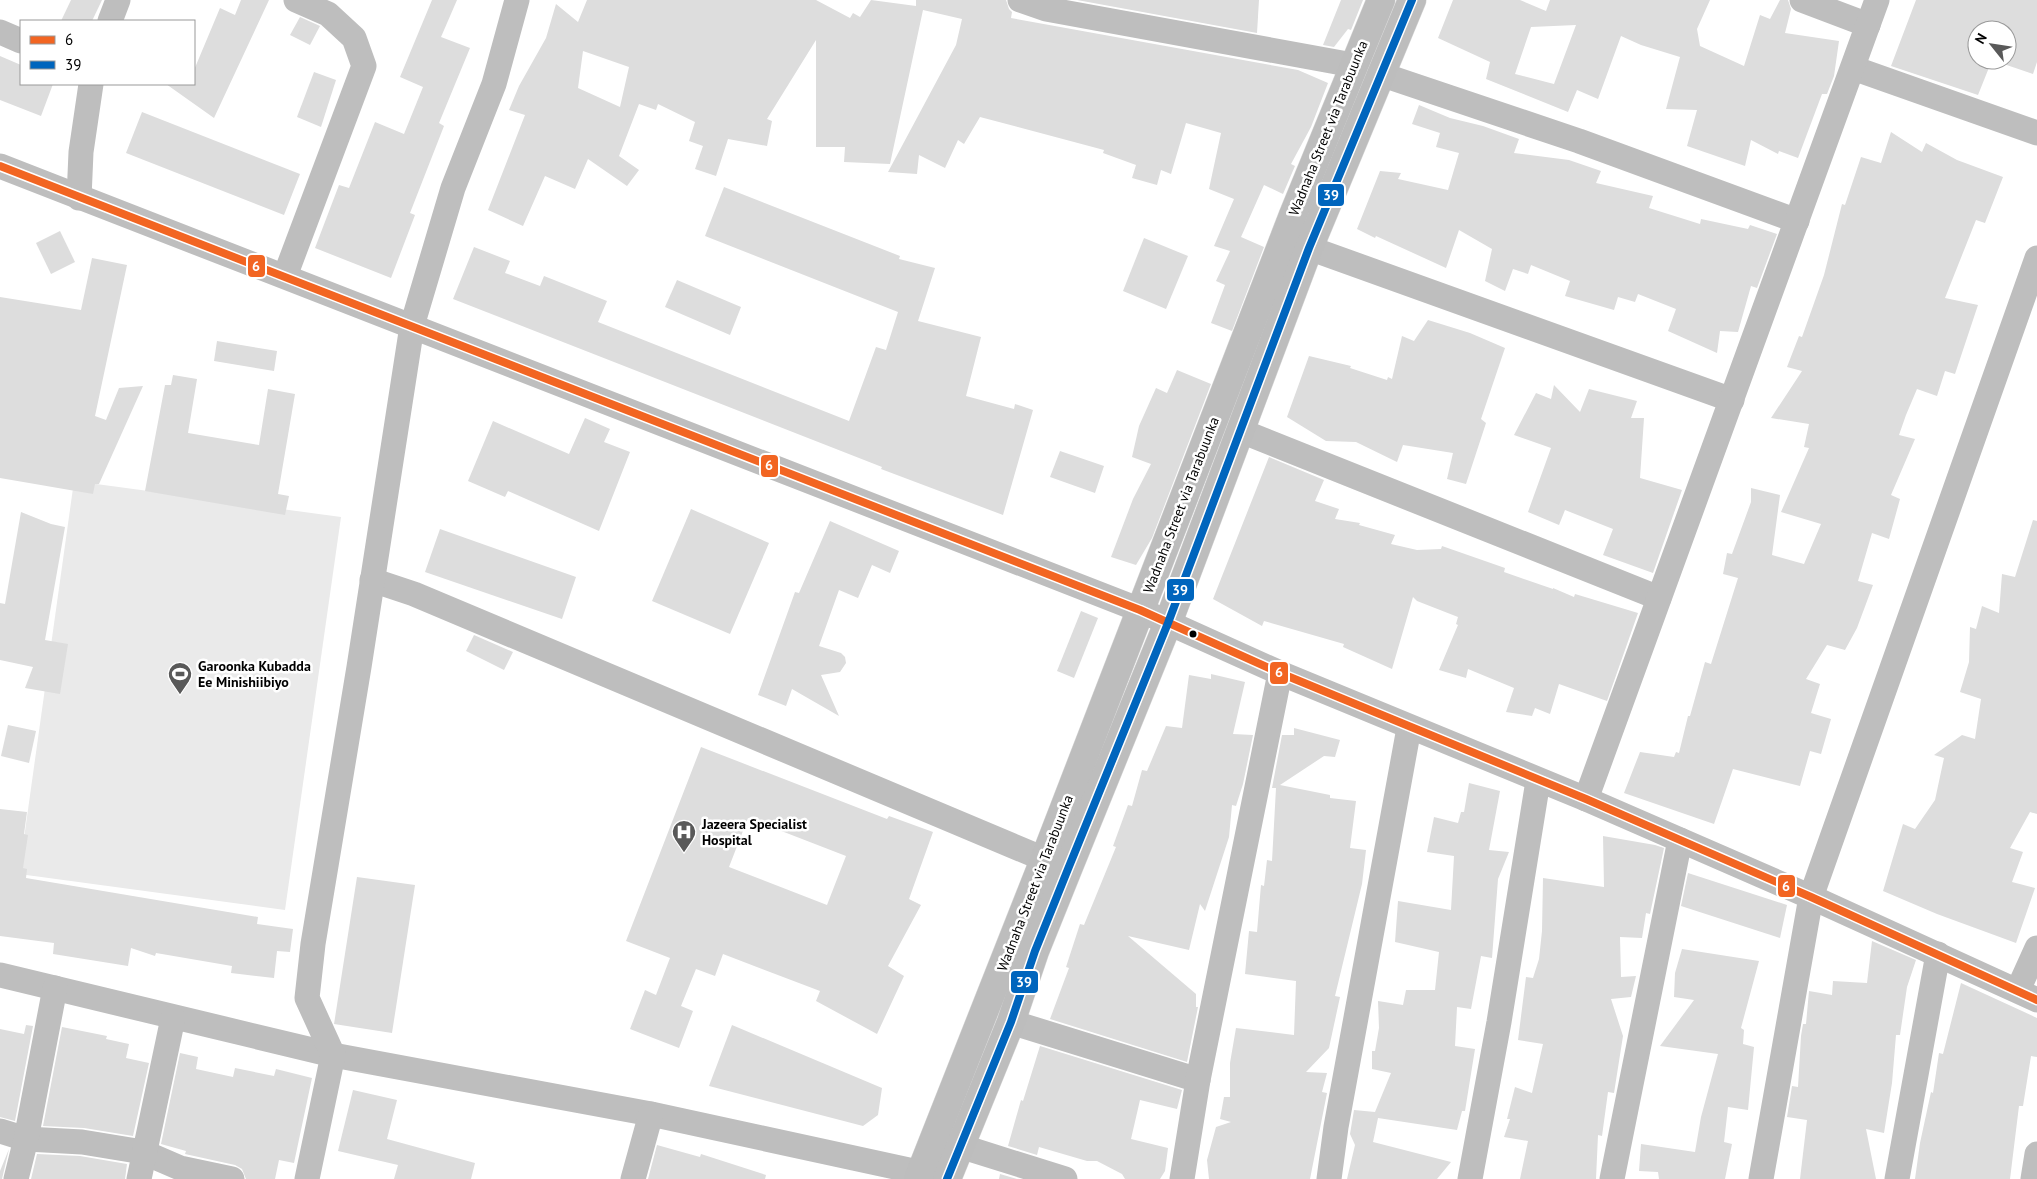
<svg xmlns="http://www.w3.org/2000/svg" width="2037" height="1179" font-family="'PT Sans',sans-serif">
	<rect width="100%" height="100%" fill="#fff"/>
	<path fill="#eaeaea" d="M 74,481 L 341,517 L 285,910 L 19,874 Z"/>
	<g fill="#ddd" fill-rule="evenodd">
		<path d="M 71,0 L 102,0 L 92,21 L 61,21 Z"/>
		<path d="M 241,0 L 269,0 L 214,118 L 166,84 L 194,84 L 194,70 L 220,8 L 235,15 Z"/>
		<path d="M 432,0 L 457,0 L 441,37 L 470,48 L 439,123 L 444,126 L 410,213 L 415,215 L 391,278 L 315,248 L 339,185 L 349,188 L 375,122 L 404,134 L 423,87 L 400,77 Z"/>
		<path d="M 587,0 L 816,0 L 850,18 L 853,13 L 860,17 L 871,0 L 916,6 L 916,0 L 1006,0 L 1009,9 L 1012,12 L 1011,18 L 1298,70 L 1328,83 L 1311,127 L 1291,164 L 1295,166 L 1283,194 L 1264,185 L 1241,237 L 1264,247 L 1232,331 L 1211,323 L 1225,285 L 1216,281 L 1230,251 L 1214,246 L 1234,199 L 1209,189 L 1221,133 L 1186,123 L 1171,174 L 1161,170 L 1157,185 L 1132,178 L 1136,165 L 1103,153 L 1104,150 L 980,117 L 964,144 L 958,140 L 945,168 L 919,155 L 917,174 L 888,172 L 956,45 L 962,19 L 923,10 L 890,164 L 844,162 L 845,147 L 816,147 L 816,40 L 767,119 L 772,121 L 767,146 L 728,139 L 716,176 L 695,169 L 703,146 L 689,141 L 695,122 L 658,104 L 656,110 L 639,104 L 619,156 L 639,170 L 627,186 L 588,159 L 575,189 L 545,176 L 523,226 L 488,210 L 525,115 L 509,110 L 519,86 L 546,38 L 556,4 L 578,22 ZM 583,51 L 629,67 L 620,107 L 578,88 Z"/>
		<path d="M 1077,0 L 1259,0 L 1257,33 Z"/>
		<path d="M 1341,0 L 1363,0 L 1351,30 L 1348,29 L 1334,47 L 1323,45 Z"/>
		<path d="M 1453,0 L 1520,0 L 1546,11 L 1550,0 L 1710,0 L 1697,29 L 1700,46 L 1744,66 L 1760,15 L 1770,19 L 1780,0 L 1788,0 L 1791,9 L 1785,33 L 1839,41 L 1834,76 L 1827,94 L 1822,94 L 1798,158 L 1779,151 L 1778,154 L 1751,140 L 1745,166 L 1687,146 L 1697,110 L 1666,109 L 1680,57 L 1641,45 L 1621,36 L 1598,99 L 1577,90 L 1568,112 L 1486,79 L 1490,62 L 1438,38 ZM 1576,25 L 1554,84 L 1515,74 L 1531,27 Z"/>
		<path d="M 1916,0 L 2037,0 L 2037,62 L 2033,74 L 1992,60 L 1978,95 L 1891,66 ZM 1977,30 L 2007,30 L 2007,60 L 1977,60 Z"/>
		<path d="M 300,17 L 320,26 L 310,45 L 290,35 Z"/>
		<path d="M 0,56 L 21,65 L 21,84 L 53,84 L 41,116 L 0,100 Z"/>
		<path d="M 314,72 L 336,80 L 321,127 L 297,117 Z"/>
		<path d="M 1419,105 L 1450,118 L 1483,126 L 1519,139 L 1514,153 L 1569,160 L 1601,171 L 1596,183 L 1653,196 L 1649,208 L 1700,224 L 1701,219 L 1748,229 L 1750,225 L 1777,234 L 1757,288 L 1751,286 L 1738,332 L 1720,331 L 1717,353 L 1668,331 L 1676,309 L 1638,294 L 1635,302 L 1618,297 L 1614,310 L 1565,296 L 1570,281 L 1531,265 L 1528,274 L 1513,269 L 1505,291 L 1485,281 L 1492,249 L 1459,230 L 1446,268 L 1376,236 L 1375,238 L 1357,229 L 1380,171 L 1401,173 L 1398,179 L 1448,190 L 1459,153 L 1436,147 L 1440,133 L 1412,124 Z"/>
		<path d="M 142,112 L 300,174 L 284,215 L 126,153 Z"/>
		<path d="M 1891,132 L 1922,152 L 1926,143 L 1957,160 L 2003,177 L 1985,223 L 1976,220 L 1945,298 L 1978,305 L 1955,374 L 1945,371 L 1937,396 L 1917,389 L 1906,415 L 1899,435 L 1915,439 L 1891,495 L 1900,499 L 1889,539 L 1872,533 L 1858,581 L 1873,585 L 1857,628 L 1845,650 L 1827,645 L 1806,679 L 1820,684 L 1811,713 L 1831,719 L 1821,754 L 1810,751 L 1800,786 L 1733,769 L 1714,824 L 1624,793 L 1640,752 L 1674,757 L 1676,752 L 1679,753 L 1688,716 L 1690,716 L 1705,662 L 1711,664 L 1738,578 L 1723,574 L 1727,553 L 1732,554 L 1751,502 L 1751,488 L 1780,495 L 1772,555 L 1804,564 L 1821,524 L 1781,512 L 1809,448 L 1804,447 L 1809,424 L 1771,418 L 1802,371 L 1787,367 L 1799,336 L 1802,337 L 1824,275 L 1842,204 L 1845,205 L 1861,157 L 1881,163 Z"/>
		<path d="M 724,187 L 900,256 L 899,259 L 935,268 L 918,321 L 981,337 L 966,396 L 1014,409 L 1015,404 L 1033,410 L 1003,515 L 881,469 L 882,467 L 453,299 L 474,247 L 510,261 L 505,273 L 540,286 L 544,276 L 607,301 L 598,322 L 849,421 L 876,347 L 886,350 L 898,312 L 705,236 Z"/>
		<path d="M 60,231 L 75,262 L 51,274 L 36,243 Z"/>
		<path d="M 1144,238 L 1188,256 L 1166,309 L 1123,291 Z"/>
		<path d="M 92,258 L 127,265 L 95,416 L 106,420 L 119,388 L 143,386 L 99,484 L 95,484 L 93,494 L 0,478 L 0,297 L 81,310 Z"/>
		<path d="M 677,280 L 741,307 L 730,335 L 665,307 Z"/>
		<path d="M 1428,320 L 1470,333 L 1505,348 L 1481,419 L 1486,423 L 1466,484 L 1447,479 L 1453,453 L 1403,445 L 1397,462 L 1356,442 L 1326,441 L 1287,417 L 1309,356 L 1351,366 L 1350,368 L 1387,380 L 1388,377 L 1392,379 L 1402,336 L 1414,341 Z"/>
		<path d="M 217,341 L 277,351 L 274,371 L 214,361 Z"/>
		<path d="M 1177,370 L 1211,384 L 1152,538 L 1136,565 L 1111,557 L 1133,499 L 1151,464 L 1132,457 L 1139,426 L 1156,388 L 1167,393 Z"/>
		<path d="M 173,375 L 197,379 L 188,433 L 259,445 L 268,389 L 295,394 L 278,494 L 289,496 L 285,515 L 145,491 L 165,385 L 171,385 Z"/>
		<path d="M 1554,385 L 1580,412 L 1589,389 L 1637,401 L 1631,418 L 1644,418 L 1640,478 L 1682,490 L 1653,573 L 1603,555 L 1613,529 L 1565,510 L 1559,525 L 1528,512 L 1551,448 L 1514,435 L 1536,393 L 1551,399 Z"/>
		<path d="M 585,418 L 610,429 L 604,442 L 630,452 L 599,531 L 508,491 L 505,497 L 468,481 L 493,421 L 569,454 Z"/>
		<path d="M 1060,451 L 1104,466 L 1095,493 L 1050,477 Z"/>
		<path d="M 1269,457 L 1324,480 L 1315,501 L 1339,509 L 1335,519 L 1360,523 L 1359,525 L 1395,535 L 1391,544 L 1417,550 L 1441,549 L 1442,546 L 1505,568 L 1504,572 L 1553,589 L 1553,588 L 1574,597 L 1575,594 L 1638,613 L 1607,701 L 1559,684 L 1550,714 L 1535,708 L 1532,716 L 1506,712 L 1514,688 L 1468,669 L 1466,678 L 1439,670 L 1458,625 L 1456,624 L 1458,617 L 1417,601 L 1413,597 L 1392,669 L 1343,647 L 1344,644 L 1264,621 L 1262,626 L 1213,599 Z"/>
		<path d="M 691,509 L 769,543 L 730,634 L 652,601 Z"/>
		<path d="M 21,512 L 51,524 L 65,527 L 45,640 L 68,644 L 60,694 L 25,688 L 33,667 L 0,660 L 0,603 L 5,604 Z"/>
		<path d="M 2033,520 L 2037,521 L 2037,814 L 2030,812 L 2010,848 L 2023,852 L 2012,882 L 2035,888 L 2016,943 L 1937,914 L 1883,891 L 1903,824 L 1915,829 L 1935,800 L 1944,758 L 1934,755 L 1962,735 L 1975,739 L 1981,699 L 1960,692 L 1969,662 L 1970,627 L 1976,629 L 1982,606 L 1999,613 L 2002,574 L 2015,577 Z"/>
		<path d="M 830,521 L 899,551 L 890,573 L 872,565 L 858,598 L 839,590 L 819,646 L 841,653 L 845,657 L 846,663 L 840,672 L 821,675 L 839,716 L 792,689 L 786,706 L 758,695 L 795,592 L 799,593 Z"/>
		<path d="M 440,529 L 576,577 L 562,619 L 425,572 Z"/>
		<path d="M 1081,611 L 1098,618 L 1074,678 L 1057,671 Z"/>
		<path d="M 474,635 L 513,652 L 504,670 L 466,651 Z"/>
		<path d="M 1211,674 L 1245,682 L 1233,734 L 1253,735 L 1243,784 L 1236,806 L 1232,805 L 1229,837 L 1205,911 L 1200,904 L 1189,950 L 1128,936 L 1196,994 L 1196,1007 L 1198,1007 L 1187,1062 L 1050,1019 L 1069,968 L 1066,967 L 1080,924 L 1084,925 L 1116,847 L 1113,846 L 1128,805 L 1132,806 L 1142,770 L 1147,771 L 1166,726 L 1182,728 L 1189,675 L 1211,679 Z"/>
		<path d="M 8,725 L 36,731 L 29,763 L 1,756 Z"/>
		<path d="M 1294,728 L 1340,740 L 1335,757 L 1324,756 L 1280,785 L 1330,795 L 1330,798 L 1356,801 L 1350,848 L 1366,850 L 1362,884 L 1335,996 L 1340,997 L 1329,1048 L 1306,1072 L 1327,1073 L 1322,1092 L 1327,1093 L 1310,1179 L 1209,1179 L 1207,1160 L 1216,1127 L 1231,1122 L 1220,1119 L 1224,1097 L 1230,1097 L 1230,1063 L 1236,1028 L 1294,1035 L 1296,981 L 1245,974 L 1249,931 L 1257,932 L 1261,885 L 1264,886 L 1267,860 L 1272,861 L 1276,788 L 1272,788 L 1282,735 L 1294,735 Z"/>
		<path d="M 701,747 L 887,819 L 889,816 L 933,832 L 909,899 L 921,905 L 888,966 L 904,976 L 877,1034 L 816,1001 L 820,991 L 723,954 L 715,976 L 696,969 L 681,1006 L 693,1011 L 679,1048 L 630,1029 L 645,990 L 656,995 L 670,958 L 626,941 ZM 748,818 L 846,856 L 827,905 L 729,867 Z"/>
		<path d="M 1469,783 L 1500,791 L 1489,850 L 1509,852 L 1498,879 L 1492,958 L 1481,956 L 1471,1009 L 1457,1007 L 1455,1046 L 1475,1049 L 1465,1111 L 1462,1111 L 1457,1130 L 1378,1118 L 1373,1142 L 1451,1162 L 1437,1179 L 1347,1179 L 1355,1145 L 1350,1134 L 1354,1110 L 1375,1112 L 1391,1073 L 1372,1069 L 1372,1051 L 1375,1051 L 1379,1028 L 1378,1001 L 1403,1005 L 1406,990 L 1435,990 L 1439,952 L 1395,942 L 1398,901 L 1451,910 L 1454,856 L 1427,852 L 1434,817 L 1458,823 L 1461,812 L 1464,812 Z"/>
		<path d="M 0,809 L 27,812 L 24,834 L 28,835 L 23,868 L 27,869 L 26,878 L 258,917 L 257,924 L 293,929 L 290,952 L 277,951 L 274,978 L 231,973 L 232,966 L 156,953 L 155,956 L 131,948 L 128,966 L 53,954 L 54,943 L 0,936 Z"/>
		<path d="M 1603,836 L 1655,845 L 1664,848 L 1650,914 L 1646,913 L 1642,938 L 1620,937 L 1621,977 L 1636,976 L 1631,997 L 1611,999 L 1623,1036 L 1614,1093 L 1608,1092 L 1602,1136 L 1598,1135 L 1596,1179 L 1520,1179 L 1528,1141 L 1504,1137 L 1510,1119 L 1507,1119 L 1515,1087 L 1532,1093 L 1543,1044 L 1518,1040 L 1526,977 L 1533,978 L 1539,959 L 1542,931 L 1543,878 L 1604,887 Z"/>
		<path d="M 1688,873 L 1787,905 L 1780,938 L 1681,906 Z"/>
		<path d="M 357,877 L 415,885 L 392,1033 L 334,1024 Z"/>
		<path d="M 1872,941 L 1916,960 L 1907,987 L 1900,1035 L 1896,1035 L 1892,1083 L 1884,1133 L 1866,1129 L 1876,1179 L 1800,1179 L 1807,1120 L 1787,1117 L 1792,1086 L 1798,1087 L 1801,1036 L 1803,1024 L 1806,1024 L 1809,991 L 1832,995 L 1833,981 L 1867,983 Z"/>
		<path d="M 1682,949 L 1759,961 L 1741,1028 L 1744,1030 L 1743,1044 L 1754,1047 L 1748,1110 L 1728,1107 L 1724,1142 L 1732,1144 L 1725,1179 L 1659,1179 L 1658,1172 L 1639,1171 L 1641,1144 L 1695,1152 L 1701,1117 L 1718,1054 L 1660,1046 L 1694,1000 L 1674,997 L 1675,973 Z"/>
		<path d="M 1961,983 L 2037,1018 L 2037,1057 L 2031,1056 L 2023,1106 L 2019,1106 L 2010,1179 L 1915,1179 L 1920,1143 L 1931,1092 L 1933,1093 L 1939,1053 L 1943,1054 Z"/>
		<path d="M 26,1025 L 33,1026 L 15,1121 L 0,1117 L 0,1029 L 24,1034 Z"/>
		<path d="M 732,1025 L 882,1088 L 878,1115 L 863,1126 L 709,1086 Z"/>
		<path d="M 62,1027 L 107,1036 L 106,1039 L 129,1044 L 126,1058 L 149,1063 L 133,1136 L 84,1128 L 43,1126 Z"/>
		<path d="M 1040,1046 L 1182,1090 L 1177,1109 L 1140,1100 L 1131,1139 L 1168,1148 L 1165,1171 L 1160,1179 L 1125,1179 L 1122,1174 L 1097,1161 L 1087,1161 L 1039,1147 L 1037,1155 L 1008,1146 L 1021,1100 L 1023,1101 Z"/>
		<path d="M 180,1053 L 198,1057 L 196,1069 L 233,1077 L 235,1068 L 274,1076 L 276,1069 L 312,1078 L 294,1163 L 279,1160 L 275,1179 L 246,1179 L 242,1169 L 235,1165 L 185,1154 L 186,1151 L 161,1144 Z"/>
		<path d="M 353,1090 L 397,1100 L 387,1139 L 475,1163 L 471,1179 L 394,1179 L 398,1165 L 338,1151 Z"/>
		<path d="M 657,1145 L 700,1157 L 701,1154 L 766,1175 L 765,1179 L 648,1179 Z"/>
		<path d="M 9,1149 L 2,1179 L 0,1179 L 0,1171 Z"/>
		<path d="M 37,1154 L 80,1156 L 127,1164 L 125,1179 L 31,1179 Z"/>
		<path d="M 1000,1174 L 1017,1179 L 999,1179 Z"/>
	</g>
	<g fill="none" stroke-linecap="round" stroke-linejoin="round">
		<g stroke="#dbdbdb" stroke-width="29">
			<g id="major">
				<path d="M 918,1179 L 1044,860 L 1293,215 L 1381,0"/>
				<path d="M 947,1179 L 1011,1022 L 1035,951 L 1068,869 L 1168,623 L 1309,248 L 1412,0"/>
			</g>
		</g>
		<g stroke="#bebebe" stroke-width="25">
			<path d="M 1020,0 L 1046,9 L 1353,65"/>
			<path d="M 1802,0 L 1868,25"/>
			<path d="M 110,21 L 118,0"/>
			<path d="M 0,32 L 21,41"/>
			<path d="M 1853,68 L 2037,133"/>
			<path d="M 1380,74 L 1579,141 L 1797,221"/>
			<path d="M 0,166 L 1140,610 L 1280,673 L 1586,799 L 1811,897 L 2037,1000"/>
			<path d="M 79,198 L 81,152 L 91,84"/>
			<path d="M 1309,248 L 1732,400"/>
			<path d="M 285,276 L 364,66 L 354,38 L 328,14 L 296,0"/>
			<path d="M 1241,431 L 1659,598"/>
			<path d="M 372,580 L 414,594 L 1063,867"/>
			<path d="M 1586,799 L 1877,0"/>
			<path d="M 0,975 L 333,1055 L 651,1114 L 941,1177"/>
			<path d="M 2018,990 L 2037,948"/>
			<path d="M 1011,1022 L 1198,1080"/>
			<path d="M 0,1131 L 26,1139 L 82,1142 L 143,1152 L 180,1168 L 232,1179"/>
			<path d="M 960,1146 L 1065,1179"/>
			<path d="M 16,1179 L 26,1139 L 55,988"/>
			<path d="M 139,1179 L 173,1018"/>
			<path d="M 307,1179 L 333,1055 L 307,998 L 313,944 L 359,667 L 412,326 L 453,188 L 494,84 L 517,0"/>
			<path d="M 633,1179 L 651,1114"/>
			<path d="M 1182,1179 L 1198,1080 L 1280,673"/>
			<path d="M 1329,1179 L 1336,1127 L 1409,728"/>
			<path d="M 1470,1179 L 1499,1022 L 1538,781"/>
			<path d="M 1612,1179 L 1680,840"/>
			<path d="M 1761,1179 L 1811,897 L 2037,258"/>
			<path d="M 1897,1179 L 1938,954"/>
			<path d="M 2033,1179 L 2037,1154"/>
		</g>
		<use href="#major" stroke="#bdbdbd" stroke-width="28"/>
		<g stroke="#fff" stroke-width="11">
			<path id="bus-1" d="M 0,166 L 1140,610 L 1280,673 L 1586,799 L 1811,897 L 2037,1000"/>
		</g>
		<g stroke="#fff" stroke-width="11">
			<path id="bus-2" d="M 947,1179 L 1011,1022 L 1035,951 L 1068,869 L 1168,623 L 1309,248 L 1412,0"/>
		</g>
		<use href="#bus-1" stroke="#f26522" stroke-width="8"/>
		<use href="#bus-2" stroke="#0065bd" stroke-width="8"/>
	</g>
	<defs>
		<g id="stadium-pin" transform="scale(1.25)"><path d="M0 17L-7.5 6A9.5 9.5 0 1 1 7.5 6Z" fill="#595959" stroke="#fff"/><path d="M0-5a6.5 5 0 1 0 0 10a6.5 5 0 1 0 0-10ZM-3.5-1.8h7v3.6h-7Z" fill="#fff"/></g>
		<g id="hospital-pin" transform="scale(1.25)"><path d="M0 17L-7.5 6A9.5 9.5 0 1 1 7.5 6Z" fill="#595959" stroke="#fff"/><path d="M-5-5h3v3.5h4V-5h3V5h-3V1.5h-4V5h-3Z" fill="#fff"/></g>
	</defs>
	<g fill-rule="evenodd">
		<use href="#stadium-pin" x="180" y="674"/>
		<use href="#hospital-pin" x="684" y="832"/>
	</g>
	<circle fill="#000" stroke="#fff" stroke-width="2" cx="1193" cy="634" r="4.5"/>
	<g text-anchor="middle" dominant-baseline="central" stroke-width="5" stroke-linejoin="round" paint-order="stroke">
		<g font-size="14" fill="#000" stroke="#fff">
			<text transform="translate(1328 128) rotate(-68)">Wadnaha Street via Tarabuunka</text>
			<text transform="translate(1181 505) rotate(-69)">Wadnaha Street via Tarabuunka</text>
			<text transform="translate(1035 883) rotate(-69)">Wadnaha Street via Tarabuunka</text>
		</g>
		<g font-size="14" font-weight="bold" fill="#000" stroke="#fff" text-anchor="start">
			<text x="198" y="666">Garoonka Kubadda<tspan x="198" dy="16">Ee Minishiibiyo</tspan></text>
			<text x="702" y="824">Jazeera Specialist<tspan x="702" dy="16">Hospital</tspan></text>
		</g>
	</g>
	<g stroke="#fff" stroke-width="2">
		<rect x="1317" y="183" width="28" height="24" rx="5" fill="#0065bd"/>
		<rect x="247" y="254" width="19" height="24" rx="5" fill="#f26522"/>
		<rect x="760" y="454" width="19" height="24" rx="5" fill="#f26522"/>
		<rect x="1166" y="578" width="29" height="24" rx="5" fill="#0065bd"/>
		<rect x="1269" y="661" width="20" height="24" rx="5" fill="#f26522"/>
		<rect x="1777" y="874" width="19" height="24" rx="5" fill="#f26522"/>
		<rect x="1010" y="970" width="29" height="24" rx="5" fill="#0065bd"/>
	</g>
	<g font-size="14" text-anchor="middle" font-weight="bold" fill="#fff">
		<text x="1331" y="200">39</text>
		<text x="256" y="271">6</text>
		<text x="769" y="470">6</text>
		<text x="1180" y="595">39</text>
		<text x="1279" y="677">6</text>
		<text x="1786" y="891">6</text>
		<text x="1024" y="987">39</text>
	</g>
	<rect x="20" y="20" width="175" height="65" fill="#ffffff" stroke="#999999"/>
	<rect x="30" y="36" width="25" height="8" fill="#f26522" stroke="#999999"/>
	<text x="65" y="45" font-size="15" fill="#000000">6</text>
	<rect x="30" y="61" width="25" height="8" fill="#0065bd" stroke="#999999"/>
	<text x="65" y="70" font-size="15" fill="#000000">39</text>
	<g transform="translate(1992 45) rotate(300)"><circle r="24" fill="#ffffff" stroke="#999999"/>
	<path d="M0-4L9 19L0 12L-9 19Z" fill="#595959"/>
	<text y="-8" font-size="14" font-weight="bold" text-anchor="middle" fill="#000000">N</text>
	</g>
</svg>
